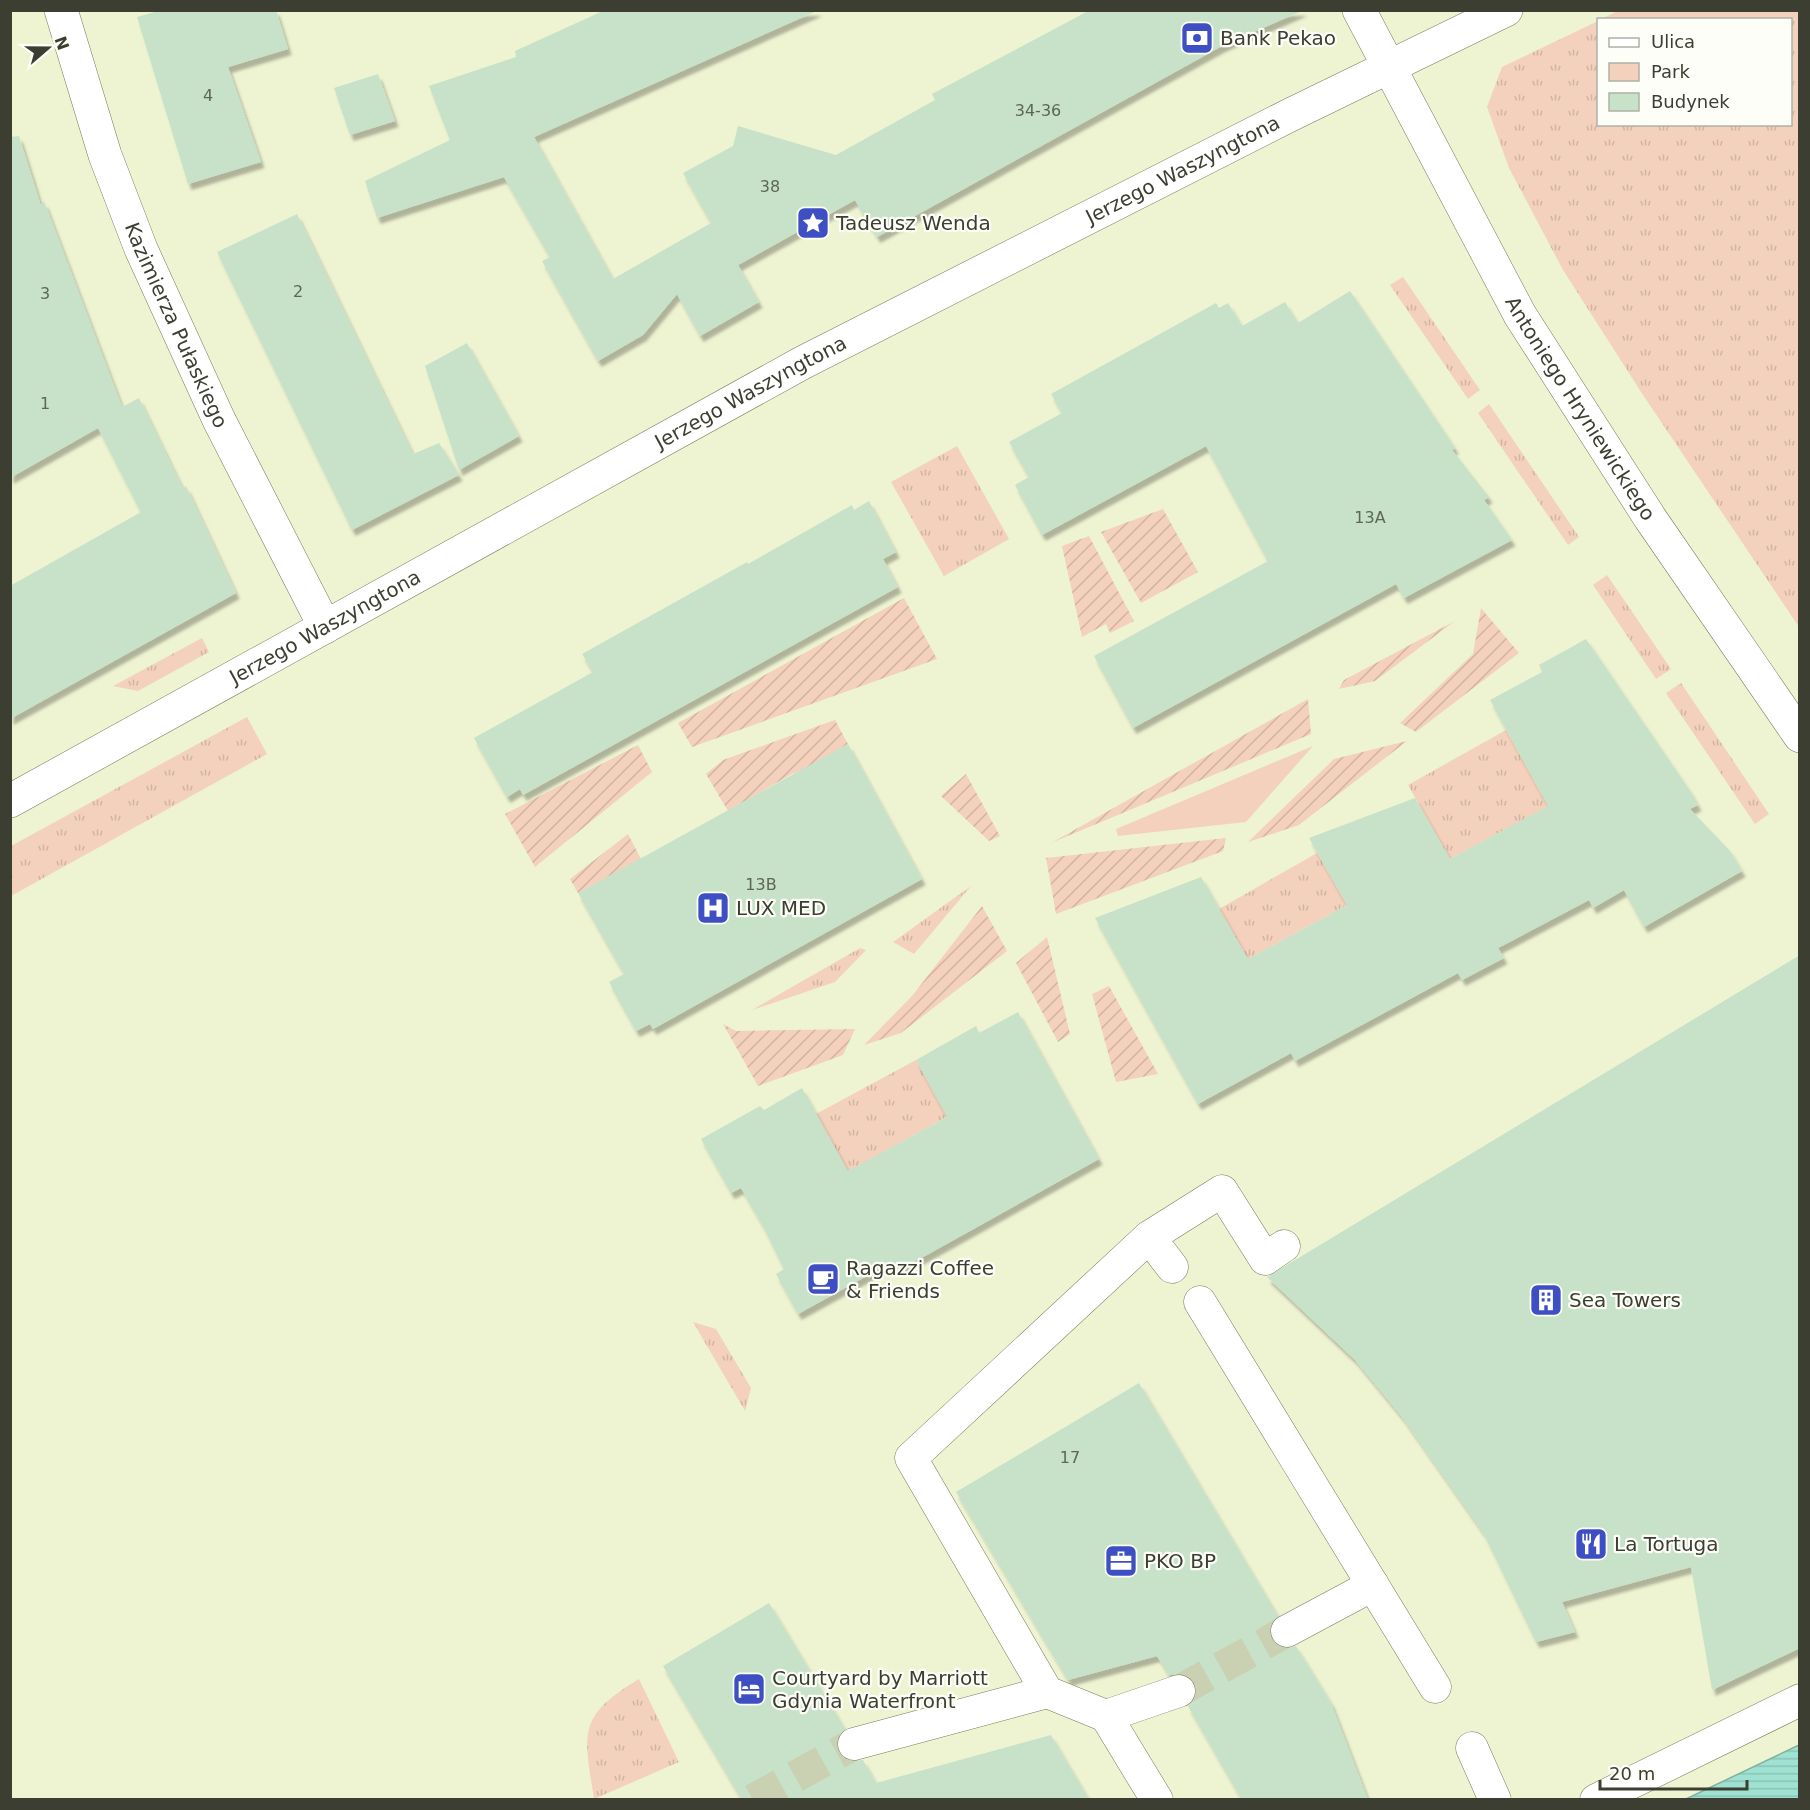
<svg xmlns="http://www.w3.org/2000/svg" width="1810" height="1810" font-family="'DejaVu Sans',sans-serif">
	<defs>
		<pattern id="grass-tufts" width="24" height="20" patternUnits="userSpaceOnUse" patternTransform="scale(1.5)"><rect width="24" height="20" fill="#f3d1bc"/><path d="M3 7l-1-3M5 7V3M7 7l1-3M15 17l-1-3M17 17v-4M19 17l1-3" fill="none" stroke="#d1b4a2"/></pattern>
		<pattern id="garden-furrows" width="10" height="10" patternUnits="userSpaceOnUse" patternTransform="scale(1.5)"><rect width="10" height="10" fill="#f3d1bc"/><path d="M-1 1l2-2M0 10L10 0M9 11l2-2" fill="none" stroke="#d1b4a2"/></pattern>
		<pattern id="water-rules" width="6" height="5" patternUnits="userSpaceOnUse" patternTransform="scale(1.5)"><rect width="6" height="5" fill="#9fe2d2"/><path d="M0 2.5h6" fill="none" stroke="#8ac3b5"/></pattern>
		<filter id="shadow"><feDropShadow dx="3.5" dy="6" stdDeviation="1.5" flood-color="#0004"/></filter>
	</defs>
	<rect width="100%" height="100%" fill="#eef4d2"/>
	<g fill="url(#grass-tufts)">
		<path d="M 1620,10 L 1799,11 L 1799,627 L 1643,395 L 1563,270 L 1509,168 L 1487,107 L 1502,67 L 1598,21 L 1598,124 L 1790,124 L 1790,20 L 1601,19 Z"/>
		<path d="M 1403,277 L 1480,390 L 1468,399 L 1390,285 Z"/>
		<path d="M 1489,404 L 1579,537 L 1568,545 L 1478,413 Z"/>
		<path d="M 957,446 L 1009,539 L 944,576 L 891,482 Z"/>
		<path d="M 1607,575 L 1671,669 L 1656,679 L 1593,585 Z"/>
		<path d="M 202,638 L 209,652 L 138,691 L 113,686 Z"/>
		<path d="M 1681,683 L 1769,814 L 1755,824 L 1666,693 Z"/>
		<path d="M 247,717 L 267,754 L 11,896 L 11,846 Z"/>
		<path d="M 1506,730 L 1542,795 L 1560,800 L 1450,859 L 1408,785 Z"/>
		<path d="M 1317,853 L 1347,905 L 1248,959 L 1219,909 Z"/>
		<path d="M 971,886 L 914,954 L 893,942 Z"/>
		<path d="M 860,948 L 866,950 L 835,982 L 752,1010 Z"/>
		<path d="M 916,1060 L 941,1105 L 959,1110 L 837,1178 L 816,1114 Z"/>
		<path d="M 693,1322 L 716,1329 L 751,1388 L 745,1411 Z"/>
		<path d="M 639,1679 L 679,1762 L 594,1799 C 584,1733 576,1717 639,1679 Z"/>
	</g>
	<path fill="#f3d1bc" d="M 1313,746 L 1246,822 L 1118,836 L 1116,829 Z"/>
	<g fill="url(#garden-furrows)">
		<path d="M 1163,509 L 1198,572 L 1141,603 L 1101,532 Z"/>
		<path d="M 1089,536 L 1134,621 L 1110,633 L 1106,624 L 1082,637 L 1062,546 Z"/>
		<path d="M 904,598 L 937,659 L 692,747 L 678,723 Z"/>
		<path d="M 1481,608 L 1519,653 L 1416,732 L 1400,723 L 1473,654 Z"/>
		<path d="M 1455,621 L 1375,681 L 1339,689 L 1344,680 Z"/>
		<path d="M 1308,699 L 1311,734 L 1051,843 Z"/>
		<path d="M 835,720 L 848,744 L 839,749 L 842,755 L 792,774 L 728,811 L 706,774 L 723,760 Z"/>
		<path d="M 1407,741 L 1299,825 L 1248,842 L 1334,759 Z"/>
		<path d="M 638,745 L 652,772 L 535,867 L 505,814 Z"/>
		<path d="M 966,774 L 1000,836 L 989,841 L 941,796 Z"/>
		<path d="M 628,834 L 641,859 L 578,893 L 570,879 Z"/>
		<path d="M 1226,838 L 1223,851 L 1056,914 L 1046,858 Z"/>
		<path d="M 982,906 L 1007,951 L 901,1033 L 864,1045 L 912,996 Z"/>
		<path d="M 1047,937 L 1070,1034 L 1058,1042 L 1016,963 Z"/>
		<path d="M 1109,986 L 1158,1074 L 1116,1082 L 1092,994 Z"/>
		<path d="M 723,1024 L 736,1031 L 855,1029 L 843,1055 L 758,1086 Z"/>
	</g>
	<path fill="url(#water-rules)" stroke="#81b1a1" stroke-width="1.5" d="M 1799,1745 L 1799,1799 L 1686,1799 Z"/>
	<g fill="#c7e2c8" filter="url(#shadow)">
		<path d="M 162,10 L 276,10 L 288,49 L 228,67 L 261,162 L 188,184 L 137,17 Z"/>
		<path d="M 605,10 L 819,10 L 534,137 L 613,279 L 711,223 L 683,173 L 733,146 L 738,126 L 836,155 L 935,100 L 932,94 L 1090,10 L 1304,10 L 1222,46 L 877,237 L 855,200 L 738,265 L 759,302 L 700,336 L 677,294 L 643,335 L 598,361 L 542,261 L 550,257 L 504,177 L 377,218 L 365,181 L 450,140 L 429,86 L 516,57 L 515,51 Z"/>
		<path d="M 378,74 L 395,121 L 350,135 L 334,88 Z"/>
		<path d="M 19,136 L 41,206 L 44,201 L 122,407 L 139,398 L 183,489 L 186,486 L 236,593 L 10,719 L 10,586 L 141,512 L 98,428 L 10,478 L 10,137 Z"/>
		<path d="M 297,214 L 413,454 L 439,443 L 459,475 L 352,530 L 217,252 Z"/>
		<path d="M 1350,291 L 1455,448 L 1452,450 L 1489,497 L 1484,500 L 1512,540 L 1404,598 L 1396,584 L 1133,728 L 1094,656 L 1268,561 L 1206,446 L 1042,535 L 1015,485 L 1029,477 L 1009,442 L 1062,413 L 1051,394 L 1216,303 L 1219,308 L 1228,303 L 1242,326 L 1285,302 L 1298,323 Z"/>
		<path d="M 467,343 L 519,436 L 459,470 L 425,366 Z"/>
		<path d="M 869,501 L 896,552 L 883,559 L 898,587 L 523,795 L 520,789 L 507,797 L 474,738 L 593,672 L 582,654 L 747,562 L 748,564 L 852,505 L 854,510 Z"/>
		<path d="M 1586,639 L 1690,791 L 1698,805 L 1690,809 L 1730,851 L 1742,871 L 1644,927 L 1624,890 L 1593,908 L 1589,900 L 1498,948 L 1504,958 L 1462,980 L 1458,973 L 1295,1061 L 1291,1053 L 1198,1104 L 1095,918 L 1201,877 L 1248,959 L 1347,905 L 1309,838 L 1415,798 L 1450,859 L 1548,806 L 1490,700 L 1542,672 L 1539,665 Z"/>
		<path d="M 848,744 L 922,879 L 653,1029 L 650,1024 L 636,1031 L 609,982 L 624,974 L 578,893 Z"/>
		<path d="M 1800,955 L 1800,1648 L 1712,1690 L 1691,1567 L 1562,1602 L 1575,1632 L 1536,1642 L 1484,1534 L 1402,1417 L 1355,1360 L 1267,1277 Z"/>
		<path d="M 1018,1012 L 1099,1159 L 925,1256 L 897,1270 L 892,1262 L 798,1314 L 776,1274 L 784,1269 L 763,1226 L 741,1188 L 731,1193 L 701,1139 L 760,1106 L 764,1110 L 802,1088 L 848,1171 L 947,1117 L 916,1060 L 976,1026 L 979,1033 Z"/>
		<path d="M 1139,1383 L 1278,1616 L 1269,1630 L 1271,1640 L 1277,1646 L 1286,1649 L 1296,1646 L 1331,1703 L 1368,1800 L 1242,1800 L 1188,1706 L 1196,1695 L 1196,1685 L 1191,1678 L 1183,1674 L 1169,1675 L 1157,1656 L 1068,1680 L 956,1492 Z"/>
		<path d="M 769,1603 L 845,1729 L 837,1740 L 837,1748 L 841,1756 L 850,1761 L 863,1760 L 876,1783 L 1051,1735 L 1089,1800 L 742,1800 L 663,1666 Z"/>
	</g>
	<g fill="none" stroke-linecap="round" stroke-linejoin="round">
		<g stroke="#cad0b2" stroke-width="32" stroke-dasharray="32 16" stroke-linecap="butt">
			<path d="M 1179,1691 L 1287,1631"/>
			<path d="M 753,1800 L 854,1744"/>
		</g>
		<g stroke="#767c5c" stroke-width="33">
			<g id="pedestrian">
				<path d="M 1149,1237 L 1172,1267"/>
				<path d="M 1200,1302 L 1435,1687"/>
				<path d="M 1287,1631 L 1373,1585"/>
				<path d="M 1106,1716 L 1179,1691"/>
				<path d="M 854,1744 L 1047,1692"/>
				<path d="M 1472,1748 L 1495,1800"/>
				<path d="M 1157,1800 L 1106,1716 L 1047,1692 L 911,1458 L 1149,1237 L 1222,1191 L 1265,1259 L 1284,1246"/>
				<path d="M 1596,1800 L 1800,1700"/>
			</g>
		</g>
		<g stroke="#767c5c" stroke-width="34">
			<g id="minor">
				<path id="s1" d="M 61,10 L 105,155 L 141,249 L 219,420 L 325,627"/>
				<path id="s2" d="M 1359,10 L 1520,315 L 1650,518 L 1800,736"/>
				<path id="s3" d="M 10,801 L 802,363 L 1288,116 L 1506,10"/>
			</g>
		</g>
		<use href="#pedestrian" stroke="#fff" stroke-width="32"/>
		<use href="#minor" stroke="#fff" stroke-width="33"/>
	</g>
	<defs>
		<g id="bank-square" transform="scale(1.725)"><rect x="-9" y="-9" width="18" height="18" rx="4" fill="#3e4fc3" stroke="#fdfef7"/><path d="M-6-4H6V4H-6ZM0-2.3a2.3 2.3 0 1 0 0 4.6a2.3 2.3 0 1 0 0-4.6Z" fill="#fff"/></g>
		<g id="sight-square" transform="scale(1.725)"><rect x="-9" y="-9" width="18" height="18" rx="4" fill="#3e4fc3" stroke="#fdfef7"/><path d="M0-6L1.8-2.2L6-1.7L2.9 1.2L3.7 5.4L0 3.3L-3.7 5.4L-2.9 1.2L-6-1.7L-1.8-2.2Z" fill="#fff"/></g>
		<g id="hospital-square" transform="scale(1.725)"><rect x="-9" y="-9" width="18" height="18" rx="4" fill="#3e4fc3" stroke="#fdfef7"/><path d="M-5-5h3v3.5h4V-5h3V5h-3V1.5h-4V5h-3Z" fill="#fff"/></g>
		<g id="cafe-square" transform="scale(1.725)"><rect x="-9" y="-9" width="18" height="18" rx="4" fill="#3e4fc3" stroke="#fdfef7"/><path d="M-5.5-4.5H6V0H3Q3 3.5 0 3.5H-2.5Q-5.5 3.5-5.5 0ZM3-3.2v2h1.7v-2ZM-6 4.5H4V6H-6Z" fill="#fff"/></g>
		<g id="building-square" transform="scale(1.725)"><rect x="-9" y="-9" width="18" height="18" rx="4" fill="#3e4fc3" stroke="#fdfef7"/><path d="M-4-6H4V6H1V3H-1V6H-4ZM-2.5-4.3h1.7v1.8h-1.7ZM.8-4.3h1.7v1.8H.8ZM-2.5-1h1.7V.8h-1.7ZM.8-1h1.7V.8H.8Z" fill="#fff"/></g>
		<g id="restaurant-square" transform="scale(1.725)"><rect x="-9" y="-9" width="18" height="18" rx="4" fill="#3e4fc3" stroke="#fdfef7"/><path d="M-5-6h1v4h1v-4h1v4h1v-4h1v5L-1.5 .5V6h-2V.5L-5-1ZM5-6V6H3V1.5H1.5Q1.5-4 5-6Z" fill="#fff"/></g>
		<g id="office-square" transform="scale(1.725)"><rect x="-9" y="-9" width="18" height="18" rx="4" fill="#3e4fc3" stroke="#fdfef7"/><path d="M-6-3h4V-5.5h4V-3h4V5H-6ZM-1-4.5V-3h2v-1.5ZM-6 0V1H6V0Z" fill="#fff"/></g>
		<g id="hotel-square" transform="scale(1.725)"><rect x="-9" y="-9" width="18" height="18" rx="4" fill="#3e4fc3" stroke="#fdfef7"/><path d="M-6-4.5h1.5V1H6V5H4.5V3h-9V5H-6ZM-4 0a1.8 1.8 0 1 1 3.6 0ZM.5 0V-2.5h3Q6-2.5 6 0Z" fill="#fff"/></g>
	</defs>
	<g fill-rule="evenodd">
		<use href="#bank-square" x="1197" y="38"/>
		<use href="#sight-square" x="813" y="223"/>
		<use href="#hospital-square" x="713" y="908"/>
		<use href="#cafe-square" x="823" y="1279"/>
		<use href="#building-square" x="1546" y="1300"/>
		<use href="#restaurant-square" x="1591" y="1544"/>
		<use href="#office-square" x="1121" y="1561"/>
		<use href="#hotel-square" x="749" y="1689"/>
	</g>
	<g text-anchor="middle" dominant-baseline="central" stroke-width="4.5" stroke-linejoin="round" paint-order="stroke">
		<g font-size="16" fill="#5e6756">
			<text x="208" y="95">4</text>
			<text x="1038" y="110">34-36</text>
			<text x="770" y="186">38</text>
			<text x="298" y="291">2</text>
			<text x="45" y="293">3</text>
			<text x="45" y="403">1</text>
			<text x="1370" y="517">13A</text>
			<text x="761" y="884">13B</text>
			<text x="1070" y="1457">17</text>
		</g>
		<g font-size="20" fill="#3b3e30" stroke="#fdfef7" text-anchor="start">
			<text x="1220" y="38">Bank Pekao</text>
			<text x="836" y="223">Tadeusz Wenda</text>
			<text x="736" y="908">LUX MED</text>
			<text x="846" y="1268">Ragazzi Coffee<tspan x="846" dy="23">&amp; Friends</tspan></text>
			<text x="1569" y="1300">Sea Towers</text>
			<text x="1614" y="1544">La Tortuga</text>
			<text x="1144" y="1561">PKO BP</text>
			<text x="772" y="1678">Courtyard by Marriott<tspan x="772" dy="23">Gdynia Waterfront</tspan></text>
		</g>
		<g font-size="20" fill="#3b3e30" stroke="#fdfef7">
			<text stroke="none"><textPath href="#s3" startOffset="1332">Jerzego Waszyngtona</textPath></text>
			<text stroke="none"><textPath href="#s1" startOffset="336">Kazimierza Pułaskiego</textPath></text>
			<text stroke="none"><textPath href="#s3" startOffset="846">Jerzego Waszyngtona</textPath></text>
			<text stroke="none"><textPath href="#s2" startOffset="456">Antoniego Hryniewickiego</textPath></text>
			<text stroke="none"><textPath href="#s3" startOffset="360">Jerzego Waszyngtona</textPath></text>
		</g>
	</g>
	<rect width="1810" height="1810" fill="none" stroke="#3b3e30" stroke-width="24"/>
	<rect x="1597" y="18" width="195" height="108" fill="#fdfef7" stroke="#afb1a7" stroke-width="1.5"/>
	<rect x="1609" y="38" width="30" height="9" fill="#ffffff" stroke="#afb1a7" stroke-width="1.5"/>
	<text x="1651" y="48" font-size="18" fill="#3b3e30">Ulica</text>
	<rect x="1609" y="63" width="30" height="18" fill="#f3d1bc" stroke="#afb1a7" stroke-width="1.5"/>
	<text x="1651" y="78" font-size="18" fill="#3b3e30">Park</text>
	<rect x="1609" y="93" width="30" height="18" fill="#c7e2c8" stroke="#afb1a7" stroke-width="1.5"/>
	<text x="1651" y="108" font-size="18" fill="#3b3e30">Budynek</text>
	<g transform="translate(48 48) rotate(70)" stroke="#fdfef7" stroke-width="4.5" paint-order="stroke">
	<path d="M0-4.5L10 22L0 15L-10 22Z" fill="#3b3e30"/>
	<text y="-9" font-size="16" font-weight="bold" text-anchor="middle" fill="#3b3e30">N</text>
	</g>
	<path d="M1600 1780v9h147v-9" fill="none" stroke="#3b3e30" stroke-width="3"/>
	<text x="1609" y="1780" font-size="18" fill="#3b3e30" stroke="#fdfef7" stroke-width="4.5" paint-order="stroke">20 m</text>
</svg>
